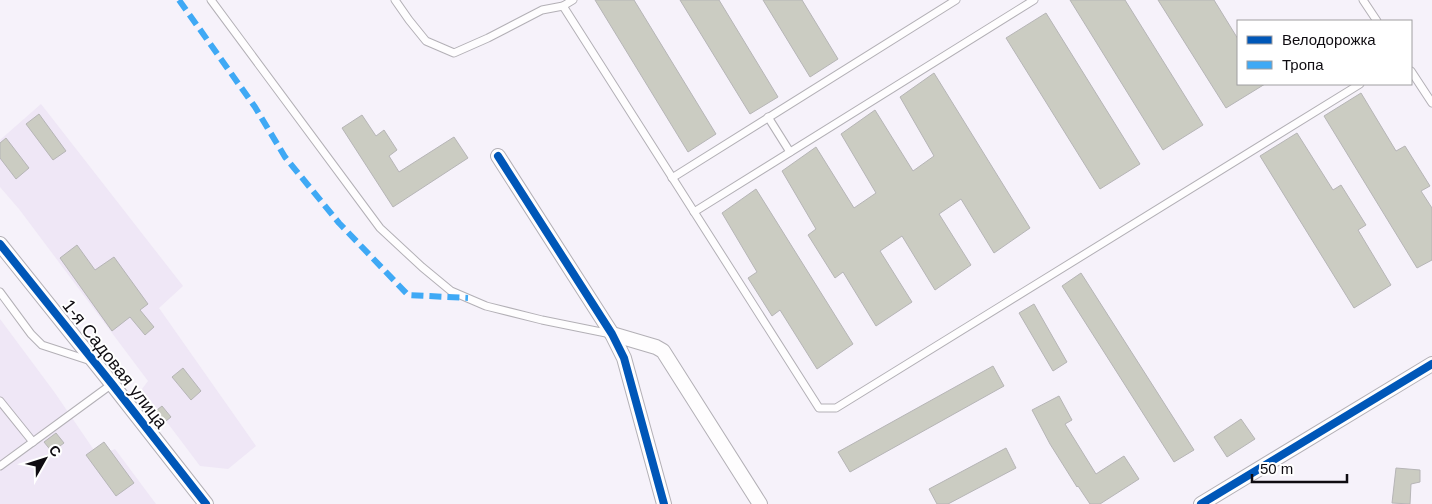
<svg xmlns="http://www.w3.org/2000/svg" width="1432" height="504" font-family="Helvetica,sans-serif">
	<rect width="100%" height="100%" fill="#f6f2fa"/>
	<g fill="#efe7f6">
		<path d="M 41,104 L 183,286 L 159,308 L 256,446 L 228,469 L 200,466 L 142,389 L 148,381 L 19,209 L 0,187 L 0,140 Z"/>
		<path d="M 0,319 L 55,393 L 98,456 L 115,449 L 156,504 L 0,504 Z"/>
	</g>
	<g fill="#cbccc2" stroke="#b6b5b6">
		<path d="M 595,0 L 634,0 L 716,134 L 688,152 Z"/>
		<path d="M 680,0 L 719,0 L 778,97 L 750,114 Z"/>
		<path d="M 763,0 L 802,0 L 838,59 L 810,77 Z"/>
		<path d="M 1070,0 L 1125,0 L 1203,125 L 1163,150 Z"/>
		<path d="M 1158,0 L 1214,0 L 1238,39 L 1238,84 L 1265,84 L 1226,108 Z"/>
		<path d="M 1046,13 L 1140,164 L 1100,189 L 1006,38 Z"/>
		<path d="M 934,73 L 1030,228 L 994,253 L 961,199 L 939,214 L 971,265 L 935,290 L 902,236 L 880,251 L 912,302 L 876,326 L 843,272 L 835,278 L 808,235 L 816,229 L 782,171 L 816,147 L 854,208 L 876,193 L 841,134 L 875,110 L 913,171 L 934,156 L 900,97 Z"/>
		<path d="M 1361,93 L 1396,151 L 1405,146 L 1430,186 L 1421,191 L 1432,208 L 1432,260 L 1417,268 L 1324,116 Z"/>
		<path d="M 39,114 L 66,151 L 53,160 L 26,124 Z"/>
		<path d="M 362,115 L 376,136 L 384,130 L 397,150 L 389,156 L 399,172 L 454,137 L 468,158 L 393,207 L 342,128 Z"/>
		<path d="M 1297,133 L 1333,190 L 1341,185 L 1366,225 L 1358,230 L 1391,285 L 1354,308 L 1260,156 Z"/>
		<path d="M 6,138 L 29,168 L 16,179 L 0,158 L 0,143 Z"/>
		<path d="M 756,189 L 853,344 L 817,369 L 780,310 L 772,316 L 748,278 L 757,272 L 722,213 Z"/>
		<path d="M 77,245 L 95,270 L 114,257 L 148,304 L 140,310 L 154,327 L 145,335 L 130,317 L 112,331 L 60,258 Z"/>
		<path d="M 1081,273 L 1194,450 L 1174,462 L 1062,286 Z"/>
		<path d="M 1034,304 L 1067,362 L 1053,371 L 1019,313 Z"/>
		<path d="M 993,366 L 1004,386 L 850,472 L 838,452 Z"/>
		<path d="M 183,368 L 201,391 L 191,400 L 172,377 Z"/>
		<path d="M 1059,396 L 1072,420 L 1065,424 L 1096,474 L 1124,456 L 1139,479 L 1100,504 L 1090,504 L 1078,486 L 1077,487 L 1050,444 L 1032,410 Z"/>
		<path d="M 162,406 L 171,417 L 161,425 L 152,414 Z"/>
		<path d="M 1241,419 L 1255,439 L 1227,457 L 1214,437 Z"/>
		<path d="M 56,433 L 64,443 L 52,452 L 44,442 Z"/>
		<path d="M 104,442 L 134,483 L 116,496 L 86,455 Z"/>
		<path d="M 1006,448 L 1016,468 L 948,504 L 937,504 L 929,489 Z"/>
		<path d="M 1396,468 L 1420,470 L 1420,482 L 1411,484 L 1410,504 L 1392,503 Z"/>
	</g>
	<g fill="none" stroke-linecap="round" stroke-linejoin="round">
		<g stroke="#b3b0b6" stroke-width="9">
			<g id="lane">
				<path d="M 211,0 L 380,228 L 422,267 L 451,291 L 486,306 L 542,320 L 611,334"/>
				<path d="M 395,0 L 409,20 L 426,41 L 454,53 L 488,38 L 542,10 L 563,6"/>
				<path d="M 573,0 L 563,6 L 819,408 L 836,408 L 1360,84"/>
				<path d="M 1363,0 L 1377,21"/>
				<path d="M 1411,71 L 1432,103"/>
				<path d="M 768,117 L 790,152"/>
				<path d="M 672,178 L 956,0"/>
				<path d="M 694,212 L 1034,0"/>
				<path d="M 0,292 L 31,334 L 42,345 L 91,361"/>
				<path d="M 0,401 L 33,442"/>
				<path d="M 0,466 L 112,384"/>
			</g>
		</g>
		<g stroke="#b3b0b6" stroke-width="16">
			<g id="street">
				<path d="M 498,156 L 612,334 L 624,358 L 664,504"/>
				<path d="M 0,244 L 112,384 L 206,504"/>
				<path d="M 612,334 L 656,347 L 663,351 L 760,504"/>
				<path d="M 1201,504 L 1432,364"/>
			</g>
		</g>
		<use href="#lane" stroke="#fefdfe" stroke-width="7"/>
		<use href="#street" stroke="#fefdfe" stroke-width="14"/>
		<path stroke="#3fa9f5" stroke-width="6" stroke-dasharray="12 6" stroke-linecap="butt" d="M 179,0 L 255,107 L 285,157 L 339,223 L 408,295 L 468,298"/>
		<g stroke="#fff" stroke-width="11">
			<g id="cycleway">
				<path d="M 498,156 L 612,334 L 624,358 L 664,504"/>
				<path d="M 0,244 L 112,384 L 206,504"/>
				<path d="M 1201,504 L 1432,364"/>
			</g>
		</g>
		<use href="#cycleway" stroke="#0057b8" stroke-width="8"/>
	</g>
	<g text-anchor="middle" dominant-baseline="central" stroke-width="4" stroke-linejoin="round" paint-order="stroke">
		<g font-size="18" fill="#0f0c11" stroke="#fff">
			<text transform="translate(115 364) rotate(52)">1-я Садовая улица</text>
		</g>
	</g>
	<rect x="1237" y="20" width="175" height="65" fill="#ffffff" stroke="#9f9ea0"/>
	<rect x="1247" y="36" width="25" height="8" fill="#0057b8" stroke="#9f9ea0"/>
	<text x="1282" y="45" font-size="15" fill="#0f0c11">Велодорожка</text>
	<rect x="1247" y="61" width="25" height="8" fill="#3fa9f5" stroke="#9f9ea0"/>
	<text x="1282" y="70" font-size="15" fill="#0f0c11">Тропа</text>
	<g transform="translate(45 459) rotate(51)" stroke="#ffffff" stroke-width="4" paint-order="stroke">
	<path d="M0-4L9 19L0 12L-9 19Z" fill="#0f0c11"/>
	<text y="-8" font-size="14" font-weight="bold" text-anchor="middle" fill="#0f0c11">С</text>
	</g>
	<path d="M1252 474v8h95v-8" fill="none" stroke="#0f0c11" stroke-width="2.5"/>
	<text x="1260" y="474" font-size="15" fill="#0f0c11" stroke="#ffffff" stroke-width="4" paint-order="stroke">50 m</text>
</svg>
